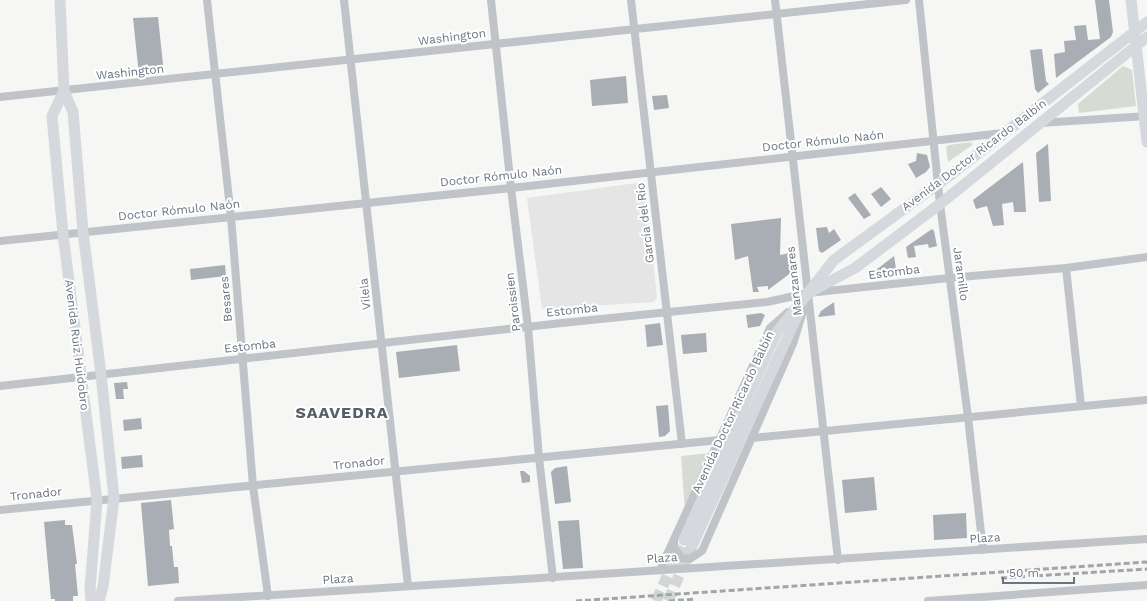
<svg xmlns="http://www.w3.org/2000/svg" width="1147" height="601" font-family="'Work Sans',sans-serif">
	<rect width="100%" height="100%" fill="#f6f6f4"/>
	<path fill="#e4e5e4" d="M 644,182 L 657,297 L 654,302 L 542,309 L 527,198 Z"/>
	<g fill="#d6dbd3">
		<path d="M 1123,66 L 1132,70 L 1136,106 L 1079,113 L 1078,104 Z"/>
		<path d="M 970,142 L 973,144 L 971,146 L 948,162 L 946,147 L 949,145 Z"/>
		<path d="M 711,453 L 685,512 L 681,456 Z"/>
	</g>
	<g fill="#a8aeb3">
		<path d="M 1095,0 L 1109,0 L 1113,32 L 1111,37 L 1056,78 L 1054,54 L 1065,52 L 1064,41 L 1076,40 L 1074,26 L 1086,25 L 1088,40 L 1100,39 Z"/>
		<path d="M 158,17 L 164,74 L 139,75 L 133,18 Z"/>
		<path d="M 1042,49 L 1046,81 L 1049,84 L 1038,93 L 1035,89 L 1030,50 Z"/>
		<path d="M 626,76 L 628,103 L 592,106 L 590,80 Z"/>
		<path d="M 667,95 L 669,108 L 654,110 L 652,96 Z"/>
		<path d="M 1048,144 L 1051,201 L 1039,202 L 1036,153 Z"/>
		<path d="M 917,153 L 927,155 L 930,167 L 926,172 L 916,178 L 908,164 L 916,161 Z"/>
		<path d="M 1023,162 L 1026,212 L 1014,212 L 1013,202 L 1002,204 L 1004,225 L 993,226 L 987,206 L 976,209 L 973,200 Z"/>
		<path d="M 881,187 L 891,199 L 881,207 L 871,194 Z"/>
		<path d="M 855,193 L 871,215 L 864,219 L 848,198 Z"/>
		<path d="M 781,218 L 780,255 L 794,252 L 796,269 L 768,290 L 768,286 L 757,287 L 759,292 L 753,292 L 748,256 L 735,260 L 731,224 Z"/>
		<path d="M 827,227 L 829,233 L 834,229 L 841,240 L 822,253 L 819,251 L 816,228 Z"/>
		<path d="M 932,229 L 934,231 L 937,246 L 929,248 L 928,244 L 914,246 L 916,257 L 908,258 L 906,247 Z"/>
		<path d="M 894,256 L 897,275 L 873,277 L 872,273 Z"/>
		<path d="M 225,265 L 226,276 L 191,280 L 190,269 Z"/>
		<path d="M 834,302 L 835,315 L 818,317 L 821,311 Z"/>
		<path d="M 761,313 L 765,315 L 760,326 L 748,328 L 746,315 Z"/>
		<path d="M 660,323 L 663,345 L 647,347 L 645,325 Z"/>
		<path d="M 706,333 L 707,352 L 683,354 L 681,335 Z"/>
		<path d="M 457,345 L 460,371 L 399,378 L 396,352 Z"/>
		<path d="M 127,382 L 128,389 L 123,389 L 124,399 L 116,399 L 114,383 Z"/>
		<path d="M 668,405 L 670,431 L 665,436 L 659,437 L 656,406 Z"/>
		<path d="M 141,418 L 142,429 L 124,431 L 123,420 Z"/>
		<path d="M 142,455 L 143,467 L 122,469 L 121,457 Z"/>
		<path d="M 567,466 L 571,502 L 555,504 L 551,472 L 555,468 Z"/>
		<path d="M 520,471 L 524,471 L 530,476 L 530,482 L 522,483 Z"/>
		<path d="M 874,477 L 877,510 L 845,513 L 842,480 Z"/>
		<path d="M 171,500 L 174,529 L 169,530 L 170,546 L 172,546 L 174,567 L 178,567 L 179,583 L 148,586 L 141,503 Z"/>
		<path d="M 966,513 L 967,538 L 934,540 L 933,515 Z"/>
		<path d="M 65,520 L 65,525 L 72,525 L 77,564 L 75,564 L 78,596 L 73,596 L 73,601 L 55,601 L 55,599 L 51,599 L 44,522 Z"/>
		<path d="M 579,520 L 583,568 L 563,569 L 558,521 Z"/>
	</g>
	<g fill="none" stroke-linecap="round" stroke-linejoin="round">
		<g stroke="#d3d6d7" stroke-width="11" stroke-dasharray="11 5.5" stroke-linecap="butt">
			<path d="M 656,601 L 684,540"/>
			<path d="M 668,601 L 693,544"/>
		</g>
		<g stroke="#c0c3c7" stroke-width="8">
			<path d="M 207,0 L 231,217 L 253,486 L 268,596"/>
			<path d="M 344,0 L 408,586"/>
			<path d="M 491,0 L 511,188 L 528,327 L 539,458 L 553,578"/>
			<path d="M 631,0 L 682,444"/>
			<path d="M 775,0 L 838,560"/>
			<path d="M 919,0 L 940,204 L 968,417 L 983,550"/>
			<path d="M 0,97 L 906,0"/>
			<path d="M 1040,123 L 1147,116"/>
			<path d="M 0,241 L 511,188 L 1003,133"/>
			<path d="M 1066,268 L 1081,406"/>
			<path d="M 0,386 L 562,323 L 767,302 L 808,293 L 949,278 L 1066,268 L 1147,257"/>
			<path d="M 752,438 L 1147,400"/>
			<path d="M 0,510 L 720,440"/>
			<path d="M 674,541 L 674,548 L 682,558 L 690,559 L 702,551 L 793,344 L 807,298"/>
			<path d="M 660,570 L 770,328 L 788,312"/>
			<path d="M 178,601 L 1147,539"/>
			<path d="M 928,601 L 1147,585"/>
		</g>
		<g stroke="#d5d8dc" stroke-width="11">
			<path d="M 60,0 L 64,91 L 73,112 L 83,232 L 101,374 L 114,498 L 103,587 L 99,601"/>
			<path d="M 1131,0 L 1147,142"/>
			<path d="M 64,91 L 52,116 L 63,234 L 97,500 L 90,589 L 91,601"/>
			<path d="M 812,291 L 855,268 L 940,204 L 1147,37"/>
			<path d="M 684,540 L 777,332 L 834,260 L 953,173 L 1147,22"/>
			<path d="M 693,544 L 798,314"/>
		</g>
		<g stroke="#a0a5aa" stroke-width="3" stroke-dasharray="6 3" stroke-linecap="butt">
			<path d="M 1001,578 L 1147,569"/>
			<path d="M 576,601 L 1147,562"/>
			<path d="M 669,601 L 696,599"/>
		</g>
	</g>
	<g text-anchor="middle" dominant-baseline="central" stroke-width="4" stroke-linejoin="round" paint-order="stroke">
		<g font-size="12" fill="#697581" stroke="#fff">
			<text transform="translate(452 37) rotate(-7)">Washington</text>
			<text transform="translate(130 72) rotate(-6)">Washington</text>
			<text transform="translate(823 141) rotate(-6)">Doctor Rómulo Naón</text>
			<text transform="translate(974 155) rotate(-37)">Avenida Doctor Ricardo Balbín</text>
			<text transform="translate(501 176) rotate(-6)">Doctor Rómulo Naón</text>
			<text transform="translate(179 210) rotate(-6)">Doctor Rómulo Naón</text>
			<text transform="translate(645 223) rotate(-97)">García del Río</text>
			<text transform="translate(894 272) rotate(-7)">Estomba</text>
			<text transform="translate(961 274) rotate(82)">Jaramillo</text>
			<text transform="translate(794 281) rotate(-96)">Manzanares</text>
			<text transform="translate(365 294) rotate(-96)">Vilela</text>
			<text transform="translate(226 299) rotate(-95)">Besares</text>
			<text transform="translate(513 302) rotate(-97)">Paroissien</text>
			<text transform="translate(572 310) rotate(-6)">Estomba</text>
			<text transform="translate(77 345) rotate(83)">Avenida Ruiz Huidobro</text>
			<text transform="translate(250 346) rotate(-6)">Estomba</text>
			<text transform="translate(733 412) rotate(-65)">Avenida Doctor Ricardo Balbín</text>
			<text transform="translate(359 463) rotate(-6)">Tronador</text>
			<text transform="translate(36 494) rotate(-6)">Tronador</text>
			<text transform="translate(985 538) rotate(-4)">Plaza</text>
			<text transform="translate(662 558) rotate(-4)">Plaza</text>
			<text transform="translate(338 579) rotate(-4)">Plaza</text>
		</g>
		<g font-size="16" font-weight="bold" letter-spacing="1" fill="#565e67" stroke="#fff">
			<text x="342" y="412">SAAVEDRA</text>
		</g>
	</g>
	<path d="M1003 577v6h71v-6" fill="none" stroke="#697581" stroke-width="2"/>
	<text x="1009" y="577" font-size="12" fill="#697581" stroke="#ffffff" stroke-width="3" paint-order="stroke">50 m</text>
</svg>
